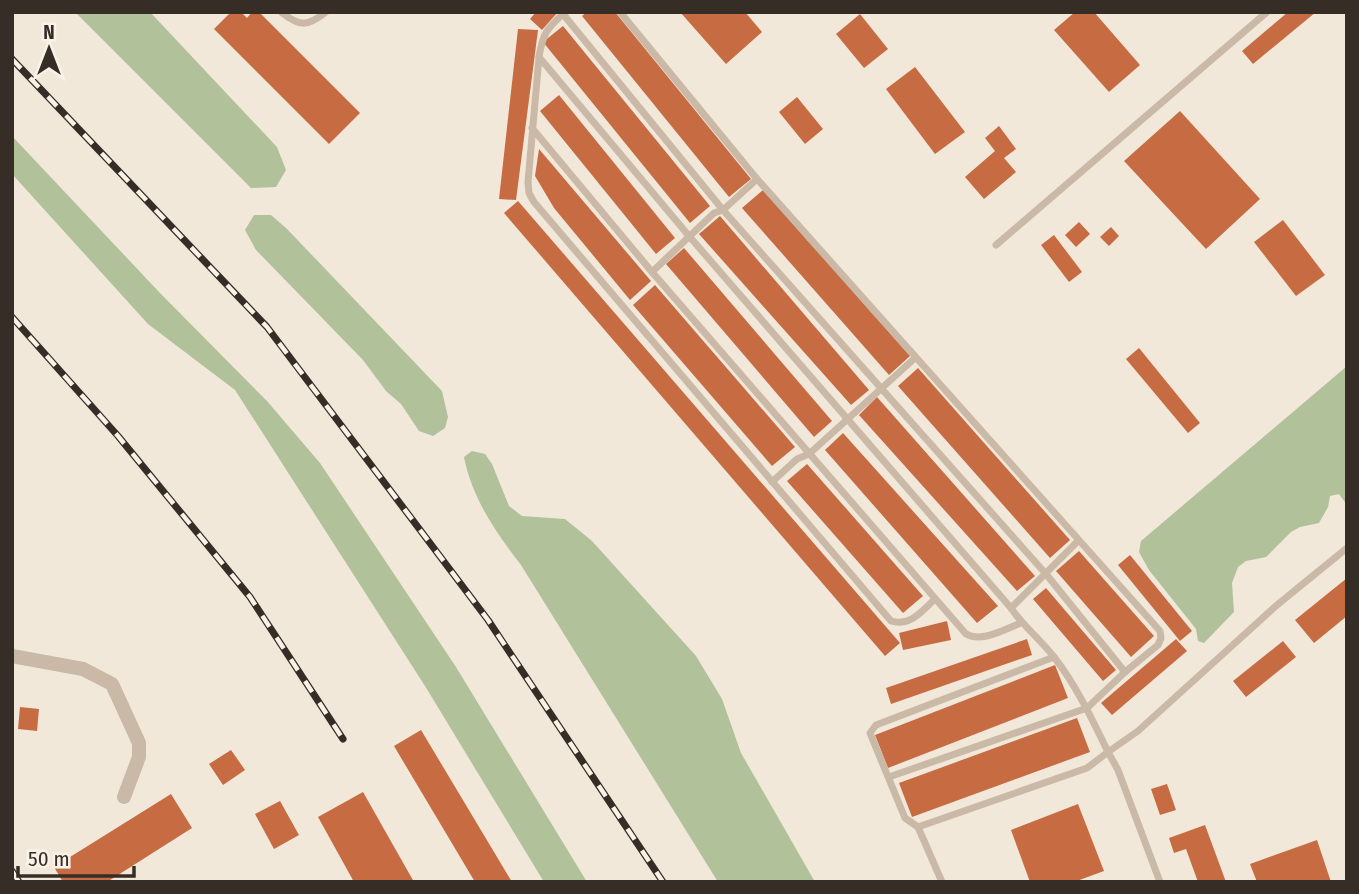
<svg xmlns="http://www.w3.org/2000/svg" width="1359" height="894" font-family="'Fira Sans Condensed',sans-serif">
	<rect width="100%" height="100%" fill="#f2e8da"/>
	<g fill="#b1c19a">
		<path d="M 75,12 L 150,12 L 277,147 L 286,170 L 276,187 L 251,188 Z"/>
		<path d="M 12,136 L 160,293 L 267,401 L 320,463 L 456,667 L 587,882 L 544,882 L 425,686 L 235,390 L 148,324 L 12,174 Z"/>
		<path d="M 254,215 L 271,215 L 287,229 L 442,391 L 448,417 L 445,428 L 433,436 L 419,431 L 401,404 L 386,391 L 363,360 L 256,250 L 245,230 Z"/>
		<path d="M 1347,366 L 1347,505 L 1339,494 L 1330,496 L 1328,507 L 1319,523 L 1300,527 L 1291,532 L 1266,557 L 1246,561 L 1238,567 L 1232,583 L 1234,612 L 1204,643 L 1198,641 L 1196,629 L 1149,570 L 1139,552 L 1141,541 Z"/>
		<path d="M 472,451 L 485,454 L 492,464 L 509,506 L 522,516 L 565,519 L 592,541 L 696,656 L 722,699 L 741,753 L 815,882 L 718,882 L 521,565 C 496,533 472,498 464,457 Z"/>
	</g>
	<g fill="#c76b42">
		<path d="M 231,12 L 241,12 L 247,18 L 252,12 L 259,12 L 360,113 L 329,144 L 214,29 Z"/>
		<path d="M 536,12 L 558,12 L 542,30 L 530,19 Z"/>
		<path d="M 587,12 L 615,12 L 751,179 L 729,197 L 582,16 Z"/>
		<path d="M 680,12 L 745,12 L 762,32 L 726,64 Z"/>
		<path d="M 1075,12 L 1094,12 L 1140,65 L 1109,92 L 1054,30 Z"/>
		<path d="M 1288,12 L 1316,12 L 1253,64 L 1242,51 Z"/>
		<path d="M 860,14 L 888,49 L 864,68 L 836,34 Z"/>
		<path d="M 563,26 L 710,206 L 690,223 L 543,42 Z"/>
		<path d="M 518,29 L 538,30 L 516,200 L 499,199 Z"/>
		<path d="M 915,67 L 965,132 L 935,154 L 886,89 Z"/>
		<path d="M 559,95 L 675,238 L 656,254 L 540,111 Z"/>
		<path d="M 797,97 L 823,129 L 805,144 L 779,112 Z"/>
		<path d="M 1180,111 L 1260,199 L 1206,249 L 1124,161 Z"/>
		<path d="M 999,126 L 1016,149 L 1004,158 L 1016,172 L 984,199 L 965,177 L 995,151 L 985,138 Z"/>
		<path d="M 539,149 L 651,281 L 630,300 L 554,208 L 535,176 Z"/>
		<path d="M 763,190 L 910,356 L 889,375 L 742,208 Z"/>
		<path d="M 518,201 L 900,643 L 885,656 L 504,213 Z"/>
		<path d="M 720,216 L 869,390 L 851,405 L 699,234 Z"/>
		<path d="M 1283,220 L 1325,275 L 1296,296 L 1254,242 Z"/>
		<path d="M 1079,222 L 1090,234 L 1076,247 L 1065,235 Z"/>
		<path d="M 1111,227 L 1119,236 L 1109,246 L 1100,237 Z"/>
		<path d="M 1054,235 L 1082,272 L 1069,282 L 1041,245 Z"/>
		<path d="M 684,248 L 832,421 L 814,437 L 666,264 Z"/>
		<path d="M 655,285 L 795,447 L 772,466 L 633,305 Z"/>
		<path d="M 1139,348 L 1200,423 L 1188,433 L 1126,359 Z"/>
		<path d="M 918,368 L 1070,540 L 1050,558 L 898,386 Z"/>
		<path d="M 877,397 L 1035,576 L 1017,591 L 859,415 Z"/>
		<path d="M 843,433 L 998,606 L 977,623 L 825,450 Z"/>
		<path d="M 807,464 L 923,596 L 903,613 L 787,481 Z"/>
		<path d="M 1079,551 L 1154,636 L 1131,657 L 1056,571 Z"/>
		<path d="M 1130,555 L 1192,631 L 1180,641 L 1118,565 Z"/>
		<path d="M 1347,578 L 1347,616 L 1314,643 L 1295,620 Z"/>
		<path d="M 1046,588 L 1116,670 L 1103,681 L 1033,599 Z"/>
		<path d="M 947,621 L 951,640 L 903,650 L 899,633 Z"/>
		<path d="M 1027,639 L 1032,655 L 891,704 L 886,688 Z"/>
		<path d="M 1176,639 L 1187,651 L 1112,715 L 1101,703 Z"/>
		<path d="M 1283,641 L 1296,657 L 1246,697 L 1233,681 Z"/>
		<path d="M 1055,665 L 1068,698 L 888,768 L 875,735 Z"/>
		<path d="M 20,707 L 39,709 L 37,731 L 18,729 Z"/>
		<path d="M 1077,718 L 1090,752 L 912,817 L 899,783 Z"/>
		<path d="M 421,730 L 512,882 L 475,882 L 394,746 Z"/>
		<path d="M 231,750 L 245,770 L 223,785 L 209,764 Z"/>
		<path d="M 1167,784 L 1176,810 L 1160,815 L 1151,789 Z"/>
		<path d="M 363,792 L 414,882 L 354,882 L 318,817 Z"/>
		<path d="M 171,794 L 192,828 L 107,882 L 63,882 L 54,867 Z"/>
		<path d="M 280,801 L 299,835 L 274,849 L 255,814 Z"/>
		<path d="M 1078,804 L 1104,871 L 1074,882 L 1030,882 L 1011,830 Z"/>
		<path d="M 1205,825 L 1226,882 L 1198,882 L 1186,849 L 1174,853 L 1169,838 Z"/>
		<path d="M 1317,840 L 1331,882 L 1257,882 L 1250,864 Z"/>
	</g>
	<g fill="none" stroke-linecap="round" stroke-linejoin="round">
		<g stroke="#cab9a6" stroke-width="7">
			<path d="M 281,12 C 300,27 307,27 326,12"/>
			<path d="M 565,12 C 547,29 543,32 539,57 L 689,236 L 1011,608 C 1023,626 1040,639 1054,657 C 1076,685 1092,719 1108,752 L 1087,768 L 918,827 L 942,882"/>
			<path d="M 620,12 L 757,179 L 1160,631 L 1161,638 L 1158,645 L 1125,672 L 1087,708 L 889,777"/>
			<path d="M 563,14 L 723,210 L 1046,574 L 1125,672"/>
			<path d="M 539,57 L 528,182 L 529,193 L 534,202 L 891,621 C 910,627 922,611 935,599"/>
			<path d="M 532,128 L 652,272 L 966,634 C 982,643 1005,629 1021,623"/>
			<path d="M 996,245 L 1267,12"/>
			<path d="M 652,272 L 714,213 L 723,210 L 757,179"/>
			<path d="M 772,482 L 797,459 L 809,454 L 915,358"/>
			<path d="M 1011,608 L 1078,541"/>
			<path d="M 918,827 L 905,818 L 870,733 L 876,725 L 1054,657"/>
			<path d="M 1160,882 L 1118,770 L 1108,752 L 1138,731 L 1277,605 L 1347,548"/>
		</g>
		<path stroke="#cab9a6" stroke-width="14" d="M 12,656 L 83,669 L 112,684 L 139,743 L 139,757 L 124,797"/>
		<g stroke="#362d27" stroke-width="7">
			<g id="rail">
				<path d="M 12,59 L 267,327 L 488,620 L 663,882"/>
				<path d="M 12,317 L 118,436 L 250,597 L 343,739"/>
				<path d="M 12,871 L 19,882"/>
			</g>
		</g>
		<use href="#rail" stroke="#f9f2e6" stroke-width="4.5" stroke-dasharray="13" stroke-linecap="butt"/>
	</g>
	<rect width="1359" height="894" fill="none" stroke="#362d27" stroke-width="28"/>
	<g transform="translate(49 49)" stroke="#f9f2e6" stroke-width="5" paint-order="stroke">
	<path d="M0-5L12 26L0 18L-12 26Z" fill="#362d27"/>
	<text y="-10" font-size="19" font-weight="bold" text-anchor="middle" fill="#362d27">N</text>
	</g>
	<path d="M18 866v10h116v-10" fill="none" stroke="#362d27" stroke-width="3.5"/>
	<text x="28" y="866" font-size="21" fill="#362d27" stroke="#f9f2e6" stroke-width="5" paint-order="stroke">50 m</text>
</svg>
